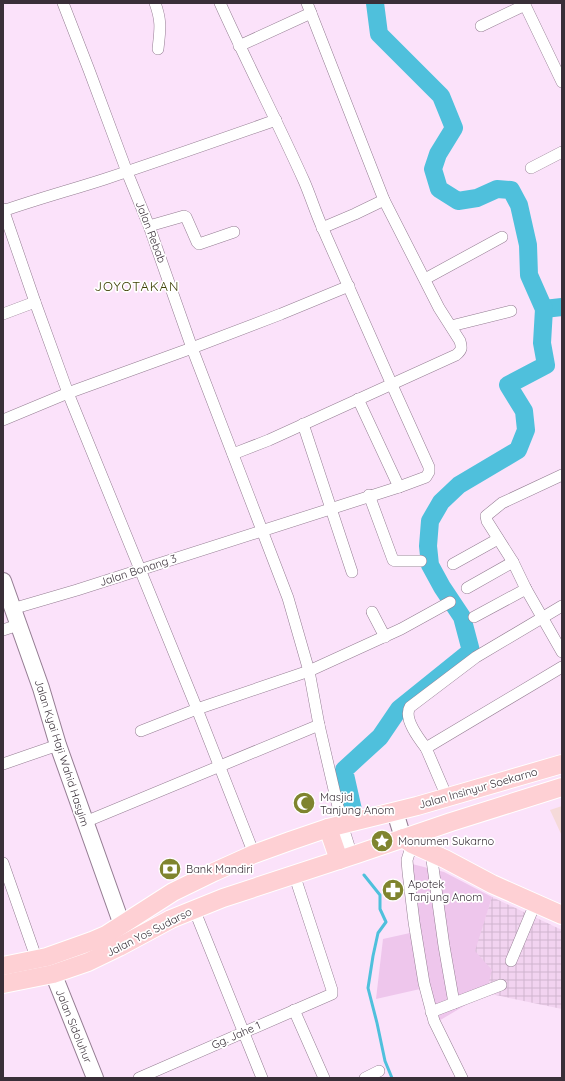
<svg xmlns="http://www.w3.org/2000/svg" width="565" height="1081" font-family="Quicksand,sans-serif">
	<defs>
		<pattern id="industrial-grid" width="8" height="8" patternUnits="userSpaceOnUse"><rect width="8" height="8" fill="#f2d3f0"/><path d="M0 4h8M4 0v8" fill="none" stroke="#d0b5cf"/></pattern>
	</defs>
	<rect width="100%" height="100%" fill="#fbe2fa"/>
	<path fill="#f5dad9" d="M 562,806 L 562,836 L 550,810 Z"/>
	<path fill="url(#industrial-grid)" d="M 492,897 L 562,930 L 562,1009 L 486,993 L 474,951 Z"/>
	<path fill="#eec6ec" d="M 408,863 L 444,872 L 492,897 L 475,951 L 492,970 L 486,993 L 437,1022 L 429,987 L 376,999 L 383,939 L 419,931 Z"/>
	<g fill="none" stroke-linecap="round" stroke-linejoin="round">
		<path stroke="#4fc0dc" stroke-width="3" d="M 364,875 L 380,895 L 380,909 L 386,922 L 378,933 L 373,956 L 368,988 L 377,1023 L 385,1061 L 392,1078"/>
		<g stroke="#4fc0dc" stroke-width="18">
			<path d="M 544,309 L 562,307"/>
			<path d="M 353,810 L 344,770 L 380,737 L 399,709 L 471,651 L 462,617 L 442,587 L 430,565 L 428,546 L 430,521 L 441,502 L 459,485 L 518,450 L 526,430 L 524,411 L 508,385 L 546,365 L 542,343 L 544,309 L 529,275 L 528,245 L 519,205 L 511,190 L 497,189 L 477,198 L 458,201 L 439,189 L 433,169 L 438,154 L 454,128 L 441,96 L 379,34 L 375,3"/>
		</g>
		<g stroke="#947d92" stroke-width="12">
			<g id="street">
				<path d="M 63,3 L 89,70 L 127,172 L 149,226 L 192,348 L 288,598 L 309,671 L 319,725 L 342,824 L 352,856"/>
				<path d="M 155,3 C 162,22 160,30 158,49"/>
				<path d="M 524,3 L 562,82"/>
				<path d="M 481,26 L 525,5"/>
				<path d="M 239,46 L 311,13"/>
				<path d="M 531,168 L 562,152"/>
				<path d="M 3,209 L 35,302 L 68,393 L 197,709 L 254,854"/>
				<path d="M 3,211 C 37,199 71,190 105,179 C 162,160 219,140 276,120"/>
				<path d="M 149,226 L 184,216 L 186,217 L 197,242 L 199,244 L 234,232"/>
				<path d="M 322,228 L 355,214 L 384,200"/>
				<path d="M 425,279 L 502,237"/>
				<path d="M 3,314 L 35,302"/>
				<path d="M 451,326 L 511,311"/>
				<path d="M 358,399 L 399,487"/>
				<path d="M 3,420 L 68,393 L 192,348 L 281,314 L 349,286"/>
				<path d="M 303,424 L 352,572"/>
				<path d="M 233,454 L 269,440 L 456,355 C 462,350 462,348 460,341 L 439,308 L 384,200 L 307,3"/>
				<path d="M 562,475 L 502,503 L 486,516 L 487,521 L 513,562 L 526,589 L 562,652"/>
				<path d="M 369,495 L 393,560 L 395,561 L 421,561"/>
				<path d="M 453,564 L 498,539"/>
				<path d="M 467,588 L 513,562"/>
				<path d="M 12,609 L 77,590 L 399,487 L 426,477 L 429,472 L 429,467 C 393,388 358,309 323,229 C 316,214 311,197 304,181 C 277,121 247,63 220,3"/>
				<path d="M 372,612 L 385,637"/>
				<path d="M 474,617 L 526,589"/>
				<path d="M 3,630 L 18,625"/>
				<path d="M 141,731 L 197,709 L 309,671 L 401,629 L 450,602"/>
				<path d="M 426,748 C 419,739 403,718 410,707 L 476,657 L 562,606"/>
				<path d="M 3,764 L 58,745"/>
				<path d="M 447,797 L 426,748 L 562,667"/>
				<path d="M 85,822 L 319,725"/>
				<path d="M 412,844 L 407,860 L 408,872 L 414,922 L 424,983 L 434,1021 L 462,1078"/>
				<path d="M 431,853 L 444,946 L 454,1003"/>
				<path d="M 3,863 L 37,960"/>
				<path d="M 194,909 L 262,1078"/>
				<path d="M 511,961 L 535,904"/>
				<path d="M 294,1010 L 324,1078"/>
				<path d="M 431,1012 L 501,985"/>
				<path d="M 139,1078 L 332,994 L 332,990 L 294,874"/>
				<path d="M 365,1078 L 379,1071"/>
			</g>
		</g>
		<g stroke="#947d92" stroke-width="18">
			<g id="secondary">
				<path d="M 3,581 L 41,688 L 58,745 L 122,925"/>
				<path d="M 395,812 L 403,838"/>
				<path d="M 49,963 L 95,1078"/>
			</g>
		</g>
		<g stroke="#fff" stroke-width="20">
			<g id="primary">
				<path d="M 328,828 L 339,860"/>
				<path d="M 403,838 L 412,844 L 445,859 L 492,884 L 562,915"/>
				<path d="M 3,966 L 47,957 L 92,941 L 106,935 L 173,892 L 214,872 L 254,854 L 290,841 L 328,828 L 417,806 L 562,764"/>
				<path d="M 3,984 L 53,974 L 88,962 L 119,947 L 171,919 L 223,898 L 357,854 L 451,822 L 562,787"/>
			</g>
		</g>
		<use href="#street" stroke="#fff" stroke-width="11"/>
		<use href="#secondary" stroke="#fff" stroke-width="16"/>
		<use href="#primary" stroke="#fed0d4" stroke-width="18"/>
	</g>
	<defs>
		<g id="mosque-disc" transform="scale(1.15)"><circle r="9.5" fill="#7f842e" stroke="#fff"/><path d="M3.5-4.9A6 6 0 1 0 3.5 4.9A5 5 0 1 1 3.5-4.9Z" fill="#fff"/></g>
		<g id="sight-disc" transform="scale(1.15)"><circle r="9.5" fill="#7f842e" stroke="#fff"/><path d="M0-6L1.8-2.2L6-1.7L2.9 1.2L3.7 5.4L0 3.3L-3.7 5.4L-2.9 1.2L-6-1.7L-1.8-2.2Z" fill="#fff"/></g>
		<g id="bank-disc" transform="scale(1.15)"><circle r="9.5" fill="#7f842e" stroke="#fff"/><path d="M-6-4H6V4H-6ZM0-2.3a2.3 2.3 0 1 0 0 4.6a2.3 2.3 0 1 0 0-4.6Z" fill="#fff"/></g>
		<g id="pharmacy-disc" transform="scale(1.15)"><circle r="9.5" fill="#7f842e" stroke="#fff"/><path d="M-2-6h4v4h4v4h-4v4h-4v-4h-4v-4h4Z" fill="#fff"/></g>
	</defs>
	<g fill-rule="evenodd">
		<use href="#mosque-disc" x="304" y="803"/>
		<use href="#sight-disc" x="382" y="841"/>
		<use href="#bank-disc" x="170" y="869"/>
		<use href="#pharmacy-disc" x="393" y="890"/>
	</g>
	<g text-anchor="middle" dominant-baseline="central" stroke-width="3.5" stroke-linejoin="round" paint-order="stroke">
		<g font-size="11" fill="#392f38" stroke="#fff">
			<text transform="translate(151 232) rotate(69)">Jalan Rebab</text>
			<text transform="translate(138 570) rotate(-18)">Jalan Bonang 3</text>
			<text transform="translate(62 753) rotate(72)">Jalan Kyai Haji Wahid Hasyim</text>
			<text transform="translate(478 788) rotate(-16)">Jalan Insinyur Soekarno</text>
			<text transform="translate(149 932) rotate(-27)">Jalan Yos Sudarso</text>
			<text transform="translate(74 1026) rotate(68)">Jalan Sidoluhur</text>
			<text transform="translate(236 1035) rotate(-24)">Gg. Jahe 1</text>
		</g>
		<g font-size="11" fill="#392f38" stroke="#fff" text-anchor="start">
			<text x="320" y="797">Masjid<tspan x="320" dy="13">Tanjung Anom</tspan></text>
			<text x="398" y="841">Monumen Sukarno</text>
			<text x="186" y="869">Bank Mandiri</text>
			<text x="408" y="884">Apotek<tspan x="408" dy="13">Tanjung Anom</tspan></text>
		</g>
		<g font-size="13" letter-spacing="1" fill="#3b3e00" stroke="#fff">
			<text x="137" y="286">JOYOTAKAN</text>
		</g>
	</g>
	<rect width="565" height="1081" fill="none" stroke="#392f38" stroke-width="8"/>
</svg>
